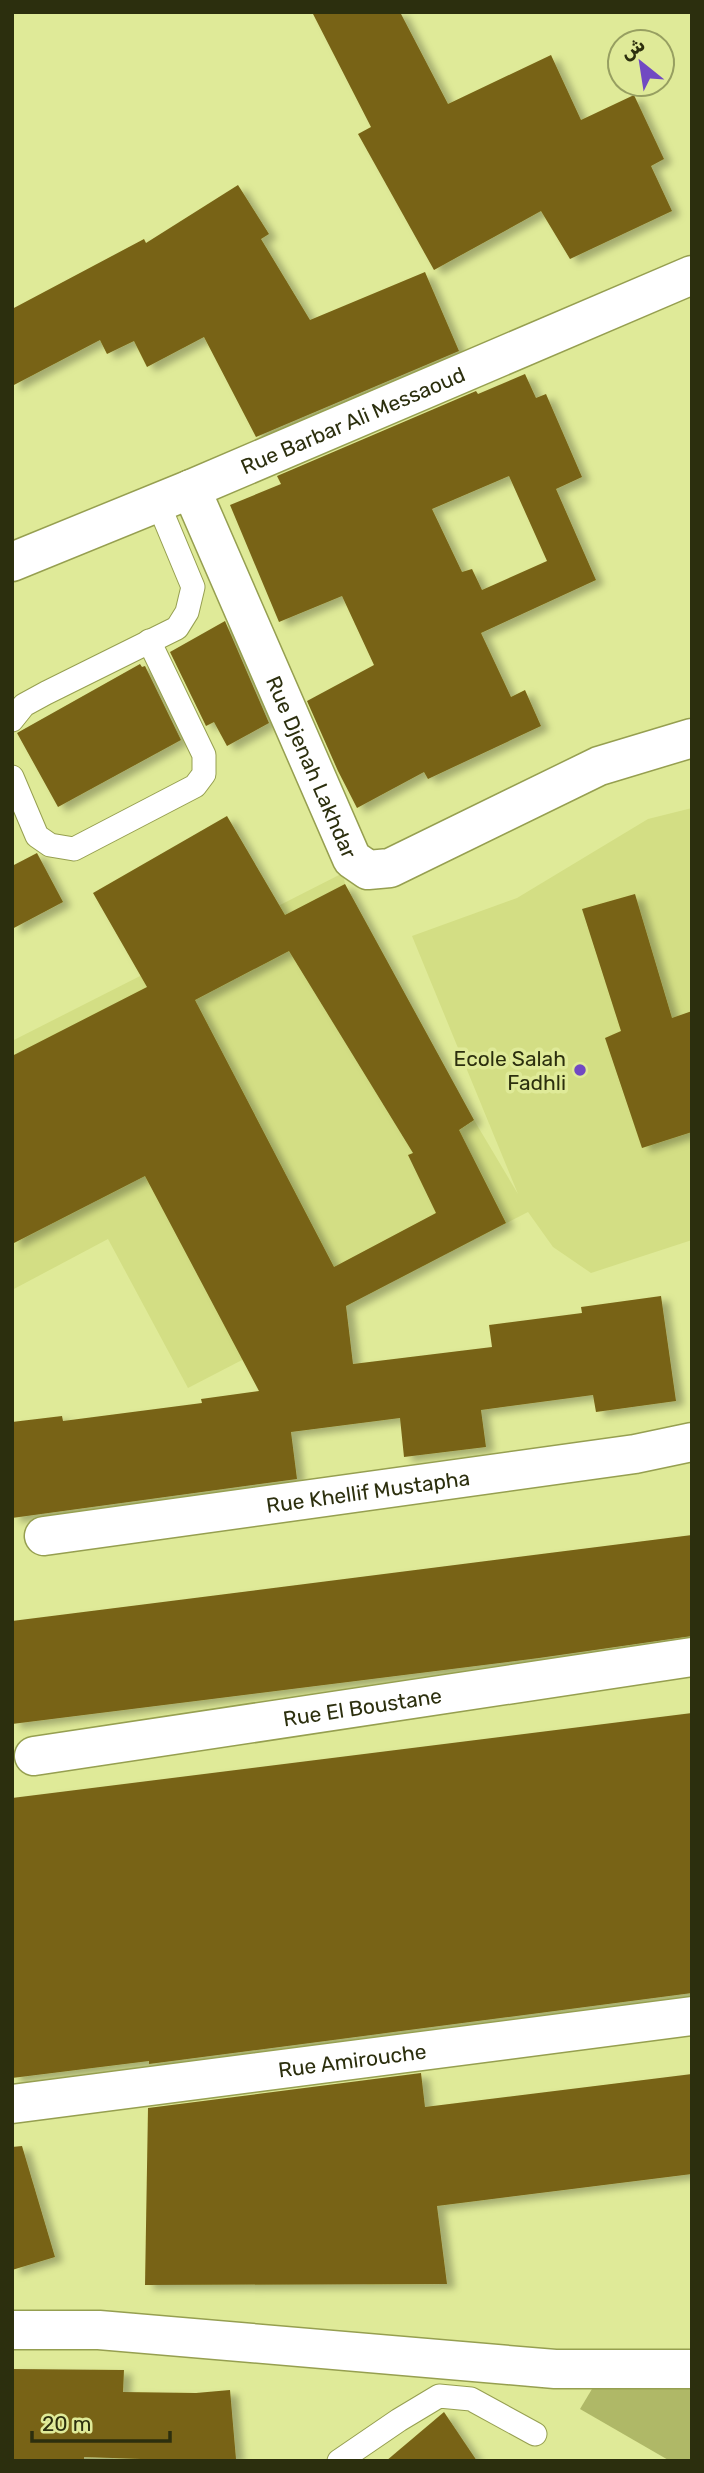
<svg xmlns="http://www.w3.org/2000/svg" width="704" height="2473" font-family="Rubik,'Noto Naskh Arabic',sans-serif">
	<defs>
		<filter id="shadow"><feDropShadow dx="8" dy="4.5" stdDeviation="3.5" flood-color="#0004"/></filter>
	</defs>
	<rect width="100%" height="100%" fill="#dfea98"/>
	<path fill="#d3de84" d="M 692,808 L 692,1240 L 591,1273 L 553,1247 L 528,1212 L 188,1388 L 108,1239 L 12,1290 L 12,1041 L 343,873 L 345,884 L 474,1120 L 518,1194 L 412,936 L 517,898 L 648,819 Z"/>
	<path fill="#afb867" d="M 692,2372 L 692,2461 L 670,2461 L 580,2409 L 598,2379 Z"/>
	<g fill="#786415" fill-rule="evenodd" filter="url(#shadow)">
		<path d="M 312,12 L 400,12 L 448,104 L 551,55 L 581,120 L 634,95 L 664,159 L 651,166 L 672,211 L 570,259 L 541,211 L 434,270 L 358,134 L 371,127 Z"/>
		<path d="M 238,185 L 269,234 L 261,239 L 310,320 L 425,272 L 459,351 L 256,437 L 204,337 L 147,367 L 134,341 L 107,354 L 100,340 L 12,386 L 12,309 L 144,239 L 146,243 Z"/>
		<path d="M 525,374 L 536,398 L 546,394 L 582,477 L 556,489 L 596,580 L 481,633 L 511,697 L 525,690 L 541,726 L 428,779 L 424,772 L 357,808 L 338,771 L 307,701 L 374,665 L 342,596 L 279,622 L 230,505 L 281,484 L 277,476 L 476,391 L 478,394 ZM 509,476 L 547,561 L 482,590 L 472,569 L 462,572 L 432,509 Z"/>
		<path d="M 225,621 L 269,723 L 227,746 L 214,722 L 206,726 L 170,652 Z"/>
		<path d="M 140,664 L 142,667 L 145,666 L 181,740 L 58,807 L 17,733 Z"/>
		<path d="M 227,816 L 285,915 L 345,884 L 474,1120 L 459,1130 L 506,1223 L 346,1306 L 353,1364 L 492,1347 L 489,1325 L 582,1313 L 581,1307 L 661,1296 L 676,1401 L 596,1412 L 593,1395 L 481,1410 L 486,1447 L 404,1457 L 400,1418 L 291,1432 L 297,1479 L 12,1518 L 12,1422 L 62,1416 L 63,1421 L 202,1403 L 201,1399 L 259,1391 L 145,1176 L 12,1244 L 12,1056 L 147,987 L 93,893 ZM 289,951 L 413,1153 L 408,1155 L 436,1213 L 334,1267 L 195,1000 Z"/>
		<path d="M 37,853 L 63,902 L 12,929 L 12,866 Z"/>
		<path d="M 635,894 L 672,1018 L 692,1011 L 692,1132 L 642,1148 L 605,1038 L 621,1031 L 582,909 Z"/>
		<path d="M 692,1535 L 692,1636 L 539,1658 L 12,1724 L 12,1621 Z"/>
		<path d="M 692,1713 L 692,1993 L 149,2064 L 149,2061 L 12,2078 L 12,1798 Z"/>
		<path d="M 421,2073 L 425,2107 L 692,2074 L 692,2174 L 437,2206 L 447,2284 L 145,2285 L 148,2108 Z"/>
		<path d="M 22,2146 L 55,2257 L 12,2270 L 12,2147 Z"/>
		<path d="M 12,2369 L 124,2370 L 123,2392 L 196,2393 L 230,2390 L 236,2459 L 197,2461 L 84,2457 L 84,2461 L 12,2461 Z"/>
		<path d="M 444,2412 L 477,2461 L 386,2461 Z"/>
	</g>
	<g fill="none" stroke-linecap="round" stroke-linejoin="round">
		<g stroke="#969f50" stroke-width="25">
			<g id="lane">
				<path d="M 12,720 L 24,705 L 46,693 L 177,628 L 187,612 L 193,587 L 158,503"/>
				<path d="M 12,777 L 37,836 L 50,845 L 74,849 L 195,786 L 204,774 L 204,755 L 149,641"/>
				<path d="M 339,2461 L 399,2420 L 439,2396 L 471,2399 L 535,2434"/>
			</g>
		</g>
		<g stroke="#969f50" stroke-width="41">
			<g id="street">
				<path id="s1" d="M 191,489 L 352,859 L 368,870 L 390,868 L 599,766 L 692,738"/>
				<path id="s2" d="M 12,562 L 191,489 L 692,275"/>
				<path id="s3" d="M 44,1536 L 635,1454 L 692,1442"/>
				<path id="s4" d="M 34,1756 L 692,1657"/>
				<path id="s5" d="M 12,2104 L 692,2016"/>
			</g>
		</g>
		<g stroke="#969f50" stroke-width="41">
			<path id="secondary" d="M 12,2330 L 99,2330 L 555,2369 L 692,2369"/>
		</g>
		<use href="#lane" stroke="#fff" stroke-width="23"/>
		<use href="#street" stroke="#fff" stroke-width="38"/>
		<use href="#secondary" stroke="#fff" stroke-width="38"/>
	</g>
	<circle fill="#7149c2" stroke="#dfea98" stroke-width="2.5" cx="580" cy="1070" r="7"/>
	<g text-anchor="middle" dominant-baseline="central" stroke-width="7" stroke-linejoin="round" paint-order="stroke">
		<g font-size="21" fill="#2c2f0e" stroke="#dfea98">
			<text stroke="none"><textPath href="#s2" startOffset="369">Rue Barbar Ali Messaoud</textPath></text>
			<text stroke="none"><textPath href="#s1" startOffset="303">Rue Djenah Lakhdar</textPath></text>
			<text stroke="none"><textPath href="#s3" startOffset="327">Rue Khellif Mustapha</textPath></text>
			<text stroke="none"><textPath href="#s4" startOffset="332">Rue El Boustane</textPath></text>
			<text stroke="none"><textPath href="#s5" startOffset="343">Rue Amirouche</textPath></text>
		</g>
		<g font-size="21" fill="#2c2f0e" stroke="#dfea98" text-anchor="end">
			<text x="566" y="1058">Ecole Salah<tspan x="566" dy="24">Fadhli</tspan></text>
		</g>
	</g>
	<rect width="704" height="2473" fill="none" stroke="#2c2f0e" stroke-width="28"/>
	<g transform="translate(641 63) rotate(330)"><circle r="33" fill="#dfea98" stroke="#979f61" stroke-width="2"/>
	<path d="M0-5L12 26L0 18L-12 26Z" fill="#7149c2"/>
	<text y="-10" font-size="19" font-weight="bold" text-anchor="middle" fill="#2c2f0e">ش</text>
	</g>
	<path d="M32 2431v10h138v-10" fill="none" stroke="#2c2f0e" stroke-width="3.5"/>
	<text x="42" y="2431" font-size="21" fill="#2c2f0e" stroke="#dfea98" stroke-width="5" paint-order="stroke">20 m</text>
</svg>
